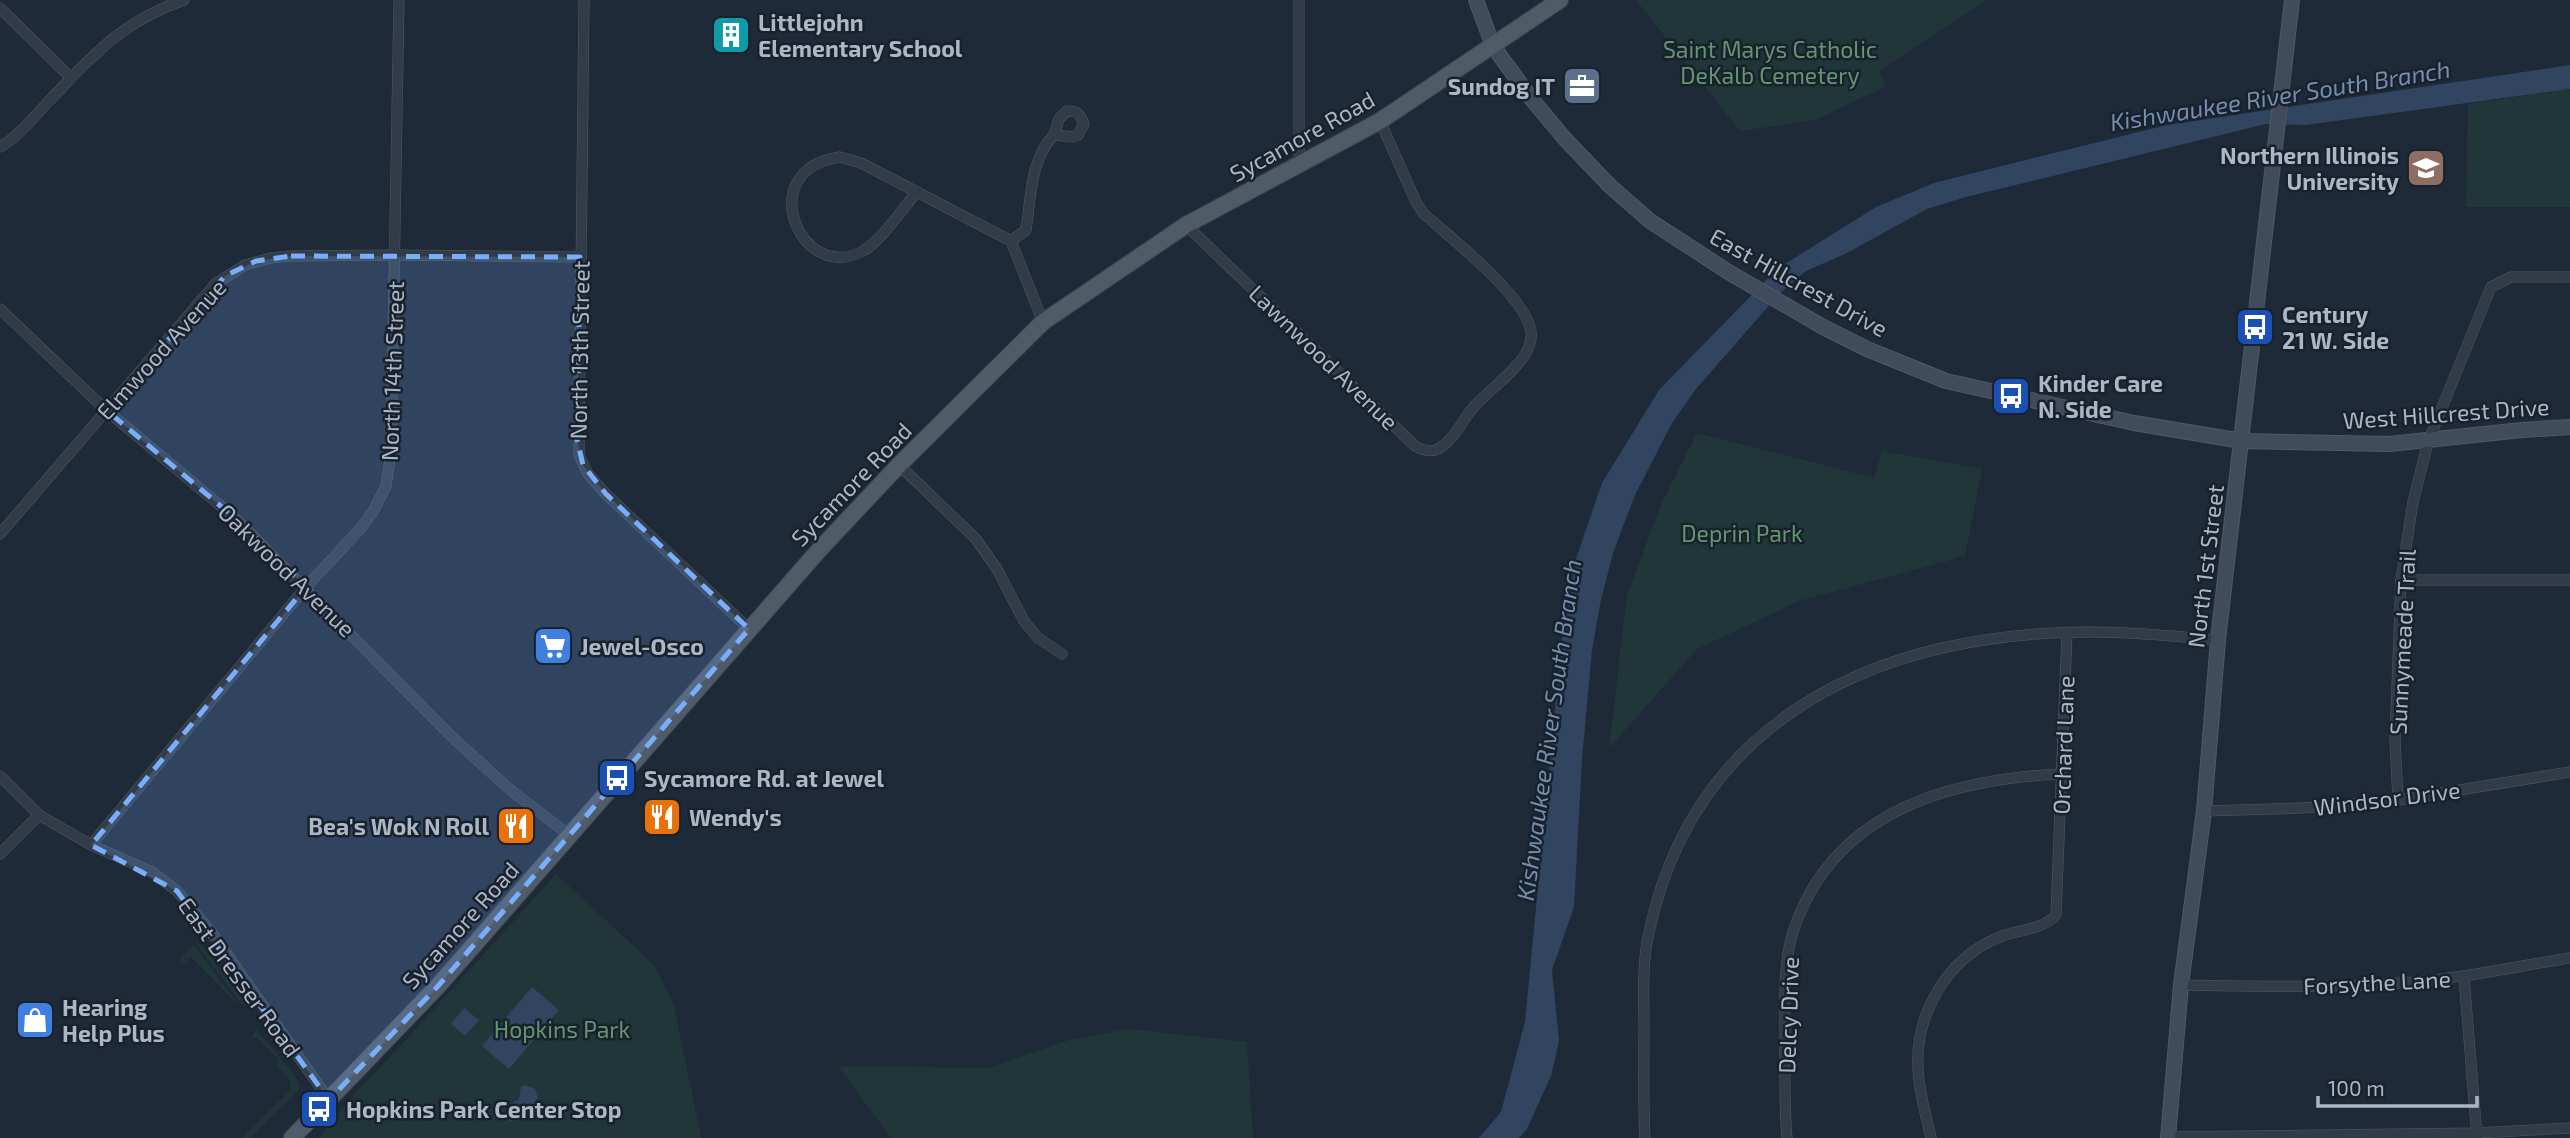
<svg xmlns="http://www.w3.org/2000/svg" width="2570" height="1138" font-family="'Exo 2',sans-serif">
	<rect width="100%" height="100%" fill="#1f2a38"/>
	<g fill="#213639">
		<path d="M 1636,0 L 1987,0 L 1879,71 L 1885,87 L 1815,120 L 1740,131 Z"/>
		<path d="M 2570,89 L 2570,207 L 2466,207 L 2468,104 Z"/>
		<path d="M 1697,433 L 1874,478 L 1882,451 L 1982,469 L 1965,556 L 1799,601 L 1697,649 L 1609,748 L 1627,595 L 1660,507 Z"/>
		<path d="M 556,874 L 654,965 L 674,1005 L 701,1138 L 319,1138 L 358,1090 L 407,1039 Z"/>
		<path d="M 198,943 L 202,945 L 245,1003 L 242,1005 L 196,944 Z"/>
		<path d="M 194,945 L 238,1004 L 238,1005 L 191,957 L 184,963 L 181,961 L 180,958 Z"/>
		<path d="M 256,1029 L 288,1067 L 300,1085 L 299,1090 L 250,1138 L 242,1138 L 290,1091 L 290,1080 L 277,1065 L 278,1059 L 257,1037 L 251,1039 Z"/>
		<path d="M 1128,1029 L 1247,1042 L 1253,1138 L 891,1138 L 838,1066 L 988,1068 L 1069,1040 Z"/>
	</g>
	<g fill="#314560">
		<path d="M 2570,65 L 2570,89 L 2306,125 L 2266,124 L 1966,197 L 1927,209 L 1847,253 L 1806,271 L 1779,294 L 1696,389 L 1672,423 L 1635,495 L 1614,550 L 1601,599 L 1592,650 L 1582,759 L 1574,907 L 1552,970 L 1559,1041 L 1551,1076 L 1527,1129 L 1519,1138 L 1479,1138 L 1501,1112 L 1525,1022 L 1562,637 L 1576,559 L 1602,483 L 1659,390 L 1777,269 L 1876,207 L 1934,183 L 2167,125 Z"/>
		<path d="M 532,987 L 559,1010 L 509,1069 L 482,1046 Z"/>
		<path d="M 464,1008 L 479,1020 L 465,1036 L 451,1024 Z"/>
		<path d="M 526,1085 L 535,1089 L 538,1098 L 533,1106 L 525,1109 L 521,1119 L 510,1122 L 506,1115 C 511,1106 508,1103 519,1099 L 521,1087 Z"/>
	</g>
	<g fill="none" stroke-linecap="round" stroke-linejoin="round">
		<g stroke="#505966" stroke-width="11">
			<g id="street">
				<path d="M 584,0 L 579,455 L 588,474 L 606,494 L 749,629"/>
				<path d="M 1299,0 L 1299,165"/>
				<path d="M 0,8 L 71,78"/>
				<path d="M 1067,111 C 1078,111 1080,114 1084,124 L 1078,135 L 1073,137 L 1054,135 L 1059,119 Z"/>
				<path d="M 0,147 C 18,137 33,118 47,103 C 93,56 120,22 184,0"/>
				<path d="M 840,157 L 861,163 L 917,192 C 902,209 882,240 863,251 C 800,285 752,169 840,157 Z"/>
				<path d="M 917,192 L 1011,241"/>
				<path d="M 1186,225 L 1415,446 C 1422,450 1428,452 1436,450 C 1451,444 1462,422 1471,410 C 1487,391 1510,377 1524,356 C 1529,349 1532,340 1531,331 C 1525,296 1451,238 1423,213 L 1416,202 L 1380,121"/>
				<path d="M 1011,241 L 1026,230 C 1031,198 1030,159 1054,135"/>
				<path d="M 1011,241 L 1043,322"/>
				<path d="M 0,309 L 106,410 L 235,518 L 451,736 L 507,787 L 569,835"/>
				<path d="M 899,465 L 976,539 L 997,569 L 1024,621 L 1038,638 L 1062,654"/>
				<path d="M 0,534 L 215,284 L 245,265 L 270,258 L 291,256 L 396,255 L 580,257"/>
				<path d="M 2401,580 L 2570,580"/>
				<path d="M 0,776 L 39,815 L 91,845 L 152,872 L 177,891 L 212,933 L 329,1100"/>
				<path d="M 2398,800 L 2395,740 L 2401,580 L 2413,502 L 2428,442 L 2491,287 L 2511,277 L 2570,277"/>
				<path d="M 2204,811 L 2302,808 L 2398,800 L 2570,772"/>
				<path d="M 91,845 L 306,587 L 361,528 L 374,510 L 386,486 L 391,452 L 399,0"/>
				<path d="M 0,854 L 39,815"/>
				<path d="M 2464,977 L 2477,1137"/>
				<path d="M 2181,985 C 2254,986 2328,988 2401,983 C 2458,979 2513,967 2570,958"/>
				<path d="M 2168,1137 L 2476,1133 L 2570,1128"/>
				<path d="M 1645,1138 C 1643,1101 1644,1064 1644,1027 C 1644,997 1642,966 1648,937 C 1693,715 1883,632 2091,632 C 2134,632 2176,636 2218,640"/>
				<path d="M 1787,1138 C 1784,1103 1785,1067 1785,1032 C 1785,999 1783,964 1793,932 C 1832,812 1948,779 2062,774"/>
				<path d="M 1931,1138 C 1926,1115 1919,1092 1918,1069 C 1915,1015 1946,960 1997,938 C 2015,930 2043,930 2056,915 L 2067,633"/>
			</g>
		</g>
		<g stroke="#505966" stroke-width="16">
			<g id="secondary">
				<path d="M 1476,0 L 1493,46 L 1530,97 L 1565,139 L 1610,186 L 1650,221 L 1730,273 L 1823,327 L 1867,349 L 1946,381 L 2134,423 L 2242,441 L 2389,444 L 2522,430 L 2570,427"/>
				<path d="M 2168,1138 L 2181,985 L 2204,811 L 2218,640 L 2292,0"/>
			</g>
		</g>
		<g stroke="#3c4552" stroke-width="18">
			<path id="primary" d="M 292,1138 L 439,985 L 819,550 L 899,465 L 1043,322 L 1186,225 L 1380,121 L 1560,0"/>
		</g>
		<use href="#street" stroke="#323c48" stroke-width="10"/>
		<use href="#secondary" stroke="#404b5b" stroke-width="14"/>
		<use href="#primary" stroke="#505b68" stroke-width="16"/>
	</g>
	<path fill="#79aefd" fill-opacity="0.2" stroke="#79aefd" stroke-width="5" stroke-dasharray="14 9" stroke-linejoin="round" d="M 291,256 L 580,257 L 577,439 L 583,465 L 606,494 L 749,629 L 439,985 L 329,1100 L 177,891 L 91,845 L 306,587 L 235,518 L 106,410 L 225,276 L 256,261 Z"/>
	<defs>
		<g id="building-square" transform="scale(2.0125)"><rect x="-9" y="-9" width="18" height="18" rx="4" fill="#0f9aa8" stroke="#18212c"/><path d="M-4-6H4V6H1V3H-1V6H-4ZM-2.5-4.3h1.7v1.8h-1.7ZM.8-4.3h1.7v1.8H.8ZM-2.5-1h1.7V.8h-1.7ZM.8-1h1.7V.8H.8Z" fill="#fff"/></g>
		<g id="office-square" transform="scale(2.0125)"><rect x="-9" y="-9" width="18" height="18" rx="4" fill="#5c6f8a" stroke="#18212c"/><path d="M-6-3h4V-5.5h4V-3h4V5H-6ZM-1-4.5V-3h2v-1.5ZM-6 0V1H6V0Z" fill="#fff"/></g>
		<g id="university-square" transform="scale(2.0125)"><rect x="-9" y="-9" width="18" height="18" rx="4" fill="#8d6e63" stroke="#18212c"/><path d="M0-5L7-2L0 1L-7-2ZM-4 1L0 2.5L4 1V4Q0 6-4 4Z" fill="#fff"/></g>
		<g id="bus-square" transform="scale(2.0125)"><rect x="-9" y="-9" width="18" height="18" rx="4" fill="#1a4fb4" stroke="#18212c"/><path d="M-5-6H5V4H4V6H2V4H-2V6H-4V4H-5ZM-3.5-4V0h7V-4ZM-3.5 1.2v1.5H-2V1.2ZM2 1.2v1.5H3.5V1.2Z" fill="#fff"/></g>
		<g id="supermarket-square" transform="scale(2.0125)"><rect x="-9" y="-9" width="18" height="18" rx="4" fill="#3f7fe0" stroke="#18212c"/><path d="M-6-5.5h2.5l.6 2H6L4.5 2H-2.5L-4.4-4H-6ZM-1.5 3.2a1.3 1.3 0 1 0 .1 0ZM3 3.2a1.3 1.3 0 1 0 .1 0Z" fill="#fff"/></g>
		<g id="restaurant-square" transform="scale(2.0125)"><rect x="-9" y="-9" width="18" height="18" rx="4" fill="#e8710a" stroke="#18212c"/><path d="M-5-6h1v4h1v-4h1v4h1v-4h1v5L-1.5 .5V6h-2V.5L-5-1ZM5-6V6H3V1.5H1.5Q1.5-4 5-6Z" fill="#fff"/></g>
		<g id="shop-square" transform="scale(2.0125)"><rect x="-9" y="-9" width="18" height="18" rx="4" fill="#3f7fe0" stroke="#18212c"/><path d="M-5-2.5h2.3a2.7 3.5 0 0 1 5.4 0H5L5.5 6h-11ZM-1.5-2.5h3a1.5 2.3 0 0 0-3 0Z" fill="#fff"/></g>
	</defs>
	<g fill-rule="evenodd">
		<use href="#building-square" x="731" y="35"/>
		<use href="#office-square" x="1582" y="86"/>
		<use href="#university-square" x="2426" y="168"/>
		<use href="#bus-square" x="2255" y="327"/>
		<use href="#bus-square" x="2011" y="396"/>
		<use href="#supermarket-square" x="553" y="646"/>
		<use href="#bus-square" x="617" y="778"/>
		<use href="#restaurant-square" x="662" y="817"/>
		<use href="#restaurant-square" x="516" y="826"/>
		<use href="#shop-square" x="35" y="1020"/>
		<use href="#bus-square" x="319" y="1109"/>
	</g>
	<g text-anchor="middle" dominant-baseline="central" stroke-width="5" stroke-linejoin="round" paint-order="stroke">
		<g font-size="23" font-weight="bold" fill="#acb6c5" stroke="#18212c" text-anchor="start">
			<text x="758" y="22">Littlejohn<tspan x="758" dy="26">Elementary School</tspan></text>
			<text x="1555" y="86" text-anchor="end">Sundog IT</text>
			<text x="2399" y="155" text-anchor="end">Northern Illinois<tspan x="2399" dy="26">University</tspan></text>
			<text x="2282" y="314">Century<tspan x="2282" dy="26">21 W. Side</tspan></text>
			<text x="2038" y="383">Kinder Care<tspan x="2038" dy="26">N. Side</tspan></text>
			<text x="580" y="646">Jewel-Osco</text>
			<text x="644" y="778">Sycamore Rd. at Jewel</text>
			<text x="689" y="817">Wendy's</text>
			<text x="489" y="826" text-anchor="end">Bea's Wok N Roll</text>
			<text x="62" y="1007">Hearing<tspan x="62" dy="26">Help Plus</tspan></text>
			<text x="346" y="1109">Hopkins Park Center Stop</text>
		</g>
		<g font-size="23" fill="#63966e" stroke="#18212c">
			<text x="1770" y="49">Saint Marys Catholic<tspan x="1770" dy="26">DeKalb Cemetery</tspan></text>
			<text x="1742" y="533">Deprin Park</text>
			<text x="562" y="1029">Hopkins Park</text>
		</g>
		<g font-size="23" fill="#acb6c5" stroke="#18212c">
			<text transform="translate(1302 136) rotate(-29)">Sycamore Road</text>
			<text transform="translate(1799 282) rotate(29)">East Hillcrest Drive</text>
			<text transform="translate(161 349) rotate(-48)">Elmwood Avenue</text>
			<text transform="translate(579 350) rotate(-89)">North 13th Street</text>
			<text transform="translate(1324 357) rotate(44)">Lawnwood Avenue</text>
			<text transform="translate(392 371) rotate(-88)">North 14th Street</text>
			<text transform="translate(2446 413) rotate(-4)">West Hillcrest Drive</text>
			<text transform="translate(851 484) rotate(-46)">Sycamore Road</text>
			<text transform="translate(2205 566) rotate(-83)">North 1st Street</text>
			<text transform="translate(287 570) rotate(44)">Oakwood Avenue</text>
			<text transform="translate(2402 642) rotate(-87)">Sunnymeade Trail</text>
			<text transform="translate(2063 745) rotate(-88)">Orchard Lane</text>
			<text transform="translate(2387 798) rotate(-7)">Windsor Drive</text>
			<text transform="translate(460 925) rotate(-48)">Sycamore Road</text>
			<text transform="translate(240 977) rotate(54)">East Dresser Road</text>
			<text transform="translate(2377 982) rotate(-3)">Forsythe Lane</text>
			<text transform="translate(1788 1015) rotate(-88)">Delcy Drive</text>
		</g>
		<g font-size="24" font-style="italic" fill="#738eaf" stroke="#18212c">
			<text transform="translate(2280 95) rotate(-9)">Kishwaukee River South Branch</text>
			<text transform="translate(1548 730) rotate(-82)">Kishwaukee River South Branch</text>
		</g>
	</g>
	<path d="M2318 1096v10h159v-10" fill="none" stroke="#acb6c5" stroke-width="3.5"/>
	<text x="2328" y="1096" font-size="21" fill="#acb6c5" stroke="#18212c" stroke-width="5" paint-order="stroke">100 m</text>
</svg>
